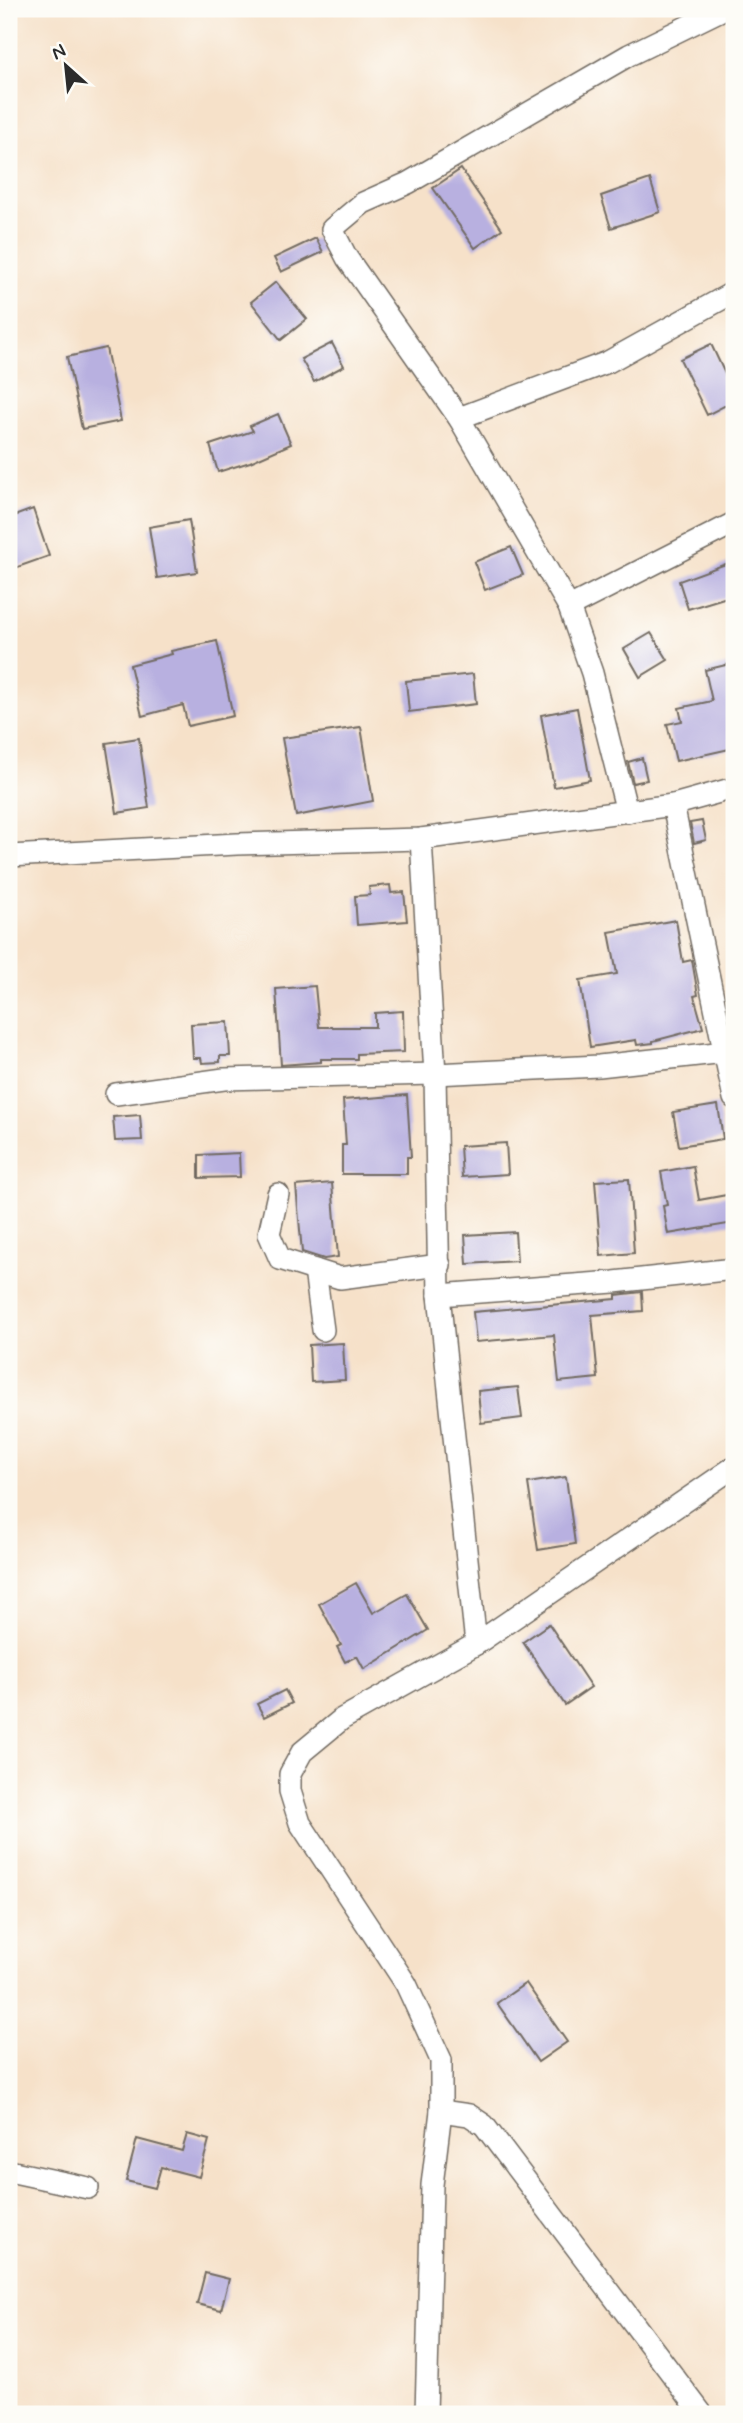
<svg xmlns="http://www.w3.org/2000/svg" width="743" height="2423" font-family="Mynerve,sans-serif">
	<rect width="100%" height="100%" fill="#fdfcf7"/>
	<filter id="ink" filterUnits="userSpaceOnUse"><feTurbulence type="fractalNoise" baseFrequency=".0143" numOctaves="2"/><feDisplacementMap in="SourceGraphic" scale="14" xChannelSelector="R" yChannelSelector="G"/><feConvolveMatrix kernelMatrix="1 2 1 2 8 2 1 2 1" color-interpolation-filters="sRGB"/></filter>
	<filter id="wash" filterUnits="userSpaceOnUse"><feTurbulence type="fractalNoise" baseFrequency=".00686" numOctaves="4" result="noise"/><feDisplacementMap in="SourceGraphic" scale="28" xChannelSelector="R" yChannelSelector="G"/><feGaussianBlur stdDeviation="1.57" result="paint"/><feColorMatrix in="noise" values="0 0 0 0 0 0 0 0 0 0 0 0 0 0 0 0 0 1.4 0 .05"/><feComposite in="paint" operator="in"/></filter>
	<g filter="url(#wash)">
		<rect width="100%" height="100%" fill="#f6e1c9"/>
		<g id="blocks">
			<g fill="#b8b0e0">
				<path d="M 461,169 L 502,229 L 475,248 L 433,188 Z"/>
				<path d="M 650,179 L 660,212 L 611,228 L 601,196 Z"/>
				<path d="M 316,238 L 323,252 L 281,272 L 274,258 Z"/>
				<path d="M 276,282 L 307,319 L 281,340 L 251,302 Z"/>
				<path d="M 332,343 L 344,366 L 314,382 L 301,359 Z"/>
				<path d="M 711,344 L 734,393 L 734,401 L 707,415 L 680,359 Z"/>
				<path d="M 106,348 L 121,421 L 82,429 L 67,357 Z"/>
				<path d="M 278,414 L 291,444 L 250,462 L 218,472 L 210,445 L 253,431 L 250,426 Z"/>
				<path d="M 33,509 L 49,556 L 9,570 L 9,518 Z"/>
				<path d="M 189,520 L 197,572 L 157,578 L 149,527 Z"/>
				<path d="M 511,547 L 523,575 L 485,590 L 474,562 Z"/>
				<path d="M 734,561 L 734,608 L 730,608 L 727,597 L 688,609 L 679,581 Z"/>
				<path d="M 651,633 L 668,660 L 640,677 L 624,649 Z"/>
				<path d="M 217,641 L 233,716 L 188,726 L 183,705 L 142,716 L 130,665 L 172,654 L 171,651 Z"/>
				<path d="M 734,663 L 734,748 L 676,761 L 667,724 L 682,721 L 679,708 L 712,701 L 705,670 Z"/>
				<path d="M 473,674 L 476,704 L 409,712 L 406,681 Z"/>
				<path d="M 577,708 L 590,780 L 554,787 L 541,715 Z"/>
				<path d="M 361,727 L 373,801 L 296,816 L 282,738 Z"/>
				<path d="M 139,738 L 149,808 L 117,813 L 106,743 Z"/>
				<path d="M 642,758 L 647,780 L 633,783 L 628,762 Z"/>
				<path d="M 702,821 L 706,840 L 694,843 L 690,823 Z"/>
				<path d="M 390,885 L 391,893 L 404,892 L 407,921 L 357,925 L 355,896 L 370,895 L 369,887 Z"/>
				<path d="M 676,920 L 683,962 L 692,960 L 698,995 L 694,996 L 703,1028 L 653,1041 L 653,1043 L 637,1045 L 636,1040 L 590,1047 L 580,980 L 617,974 L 609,932 Z"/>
				<path d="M 315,986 L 319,1027 L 375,1027 L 375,1013 L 403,1011 L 404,1052 L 357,1054 L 357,1059 L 321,1059 L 321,1062 L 281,1065 L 276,989 Z"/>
				<path d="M 228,1022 L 230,1056 L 220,1056 L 220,1062 L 202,1063 L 201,1058 L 193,1058 L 191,1024 Z"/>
				<path d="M 407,1095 L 411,1157 L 407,1157 L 407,1174 L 342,1174 L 342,1145 L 346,1145 L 343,1100 Z"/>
				<path d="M 718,1105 L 723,1139 L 679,1146 L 673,1112 Z"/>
				<path d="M 140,1115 L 142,1140 L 115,1141 L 113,1117 Z"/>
				<path d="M 506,1143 L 508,1174 L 462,1177 L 460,1146 Z"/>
				<path d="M 239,1153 L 240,1177 L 199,1178 L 199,1155 Z"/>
				<path d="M 693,1166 L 699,1200 L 732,1194 L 734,1223 L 668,1234 L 663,1206 L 667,1205 L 661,1172 Z"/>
				<path d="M 629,1179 L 634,1253 L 601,1256 L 595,1181 Z"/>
				<path d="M 332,1183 L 338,1257 L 324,1259 L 302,1252 L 296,1186 Z"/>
				<path d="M 515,1232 L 517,1261 L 467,1264 L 465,1235 Z"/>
				<path d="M 642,1292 L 643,1311 L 592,1315 L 598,1378 L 559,1382 L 554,1335 L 476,1342 L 473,1312 L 616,1299 L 616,1295 Z"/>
				<path d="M 343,1343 L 345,1380 L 311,1382 L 309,1345 Z"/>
				<path d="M 518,1387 L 522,1418 L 481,1423 L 478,1391 Z"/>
				<path d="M 566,1477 L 575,1544 L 538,1550 L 528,1483 Z"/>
				<path d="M 356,1583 L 373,1613 L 407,1594 L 428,1630 L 364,1669 L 357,1656 L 345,1662 L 337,1647 L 341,1645 L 319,1604 Z"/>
				<path d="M 549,1624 L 591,1687 L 565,1705 L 523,1642 Z"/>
				<path d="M 285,1690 L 292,1703 L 264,1717 L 257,1704 Z"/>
				<path d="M 526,1983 L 567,2042 L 538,2062 L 497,2003 Z"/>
				<path d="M 187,2134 L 209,2140 L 199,2177 L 161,2167 L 155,2188 L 126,2181 L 137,2139 L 182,2151 Z"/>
				<path d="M 205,2273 L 229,2279 L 221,2310 L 197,2304 Z"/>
			</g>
		</g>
	</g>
	<g filter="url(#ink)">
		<use href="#blocks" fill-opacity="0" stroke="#726b62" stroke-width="2"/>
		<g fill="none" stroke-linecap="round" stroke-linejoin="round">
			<g stroke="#726b62" stroke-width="24">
				<g id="street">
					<path d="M 459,418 L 608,362 L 734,292"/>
					<path d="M 569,607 L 734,523"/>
					<path d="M 673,805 L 734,1098"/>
					<path d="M 627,812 L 592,673 L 569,607 L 459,418 L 347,258 L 332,229 L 363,203 L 408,183 L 629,55 L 723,9"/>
					<path d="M 421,839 L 435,1074 L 439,1295 L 476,1644"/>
					<path d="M 9,856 L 237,844 L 421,839 L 673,805 L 734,788"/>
					<path d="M 116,1094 L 224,1079 L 435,1074 L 599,1066 L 725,1052"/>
					<path d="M 278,1194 L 269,1234 L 280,1259 L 340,1278 L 440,1265"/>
					<path d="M 315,1270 L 323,1330"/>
					<path d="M 439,1295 L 614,1282 L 734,1269"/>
					<path d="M 441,2111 L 469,2115 L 484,2125 L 702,2414"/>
					<path d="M 9,2171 L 88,2188"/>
					<path d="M 426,2414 L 432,2185 L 441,2111 L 441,2060 L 406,1984 L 300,1823 L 290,1791 L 290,1774 L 302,1752 L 342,1719 L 476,1644 L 734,1467"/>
				</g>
			</g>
			<use href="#street" stroke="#fff" stroke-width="21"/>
		</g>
	</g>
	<rect width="743" height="2423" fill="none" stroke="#fdfcf7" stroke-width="35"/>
	<g transform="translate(66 66) rotate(333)" stroke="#fdfcf7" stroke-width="5" paint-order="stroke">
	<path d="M0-5L12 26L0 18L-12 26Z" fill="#2b2b2b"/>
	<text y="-10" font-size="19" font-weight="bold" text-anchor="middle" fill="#2b2b2b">N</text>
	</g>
</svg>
